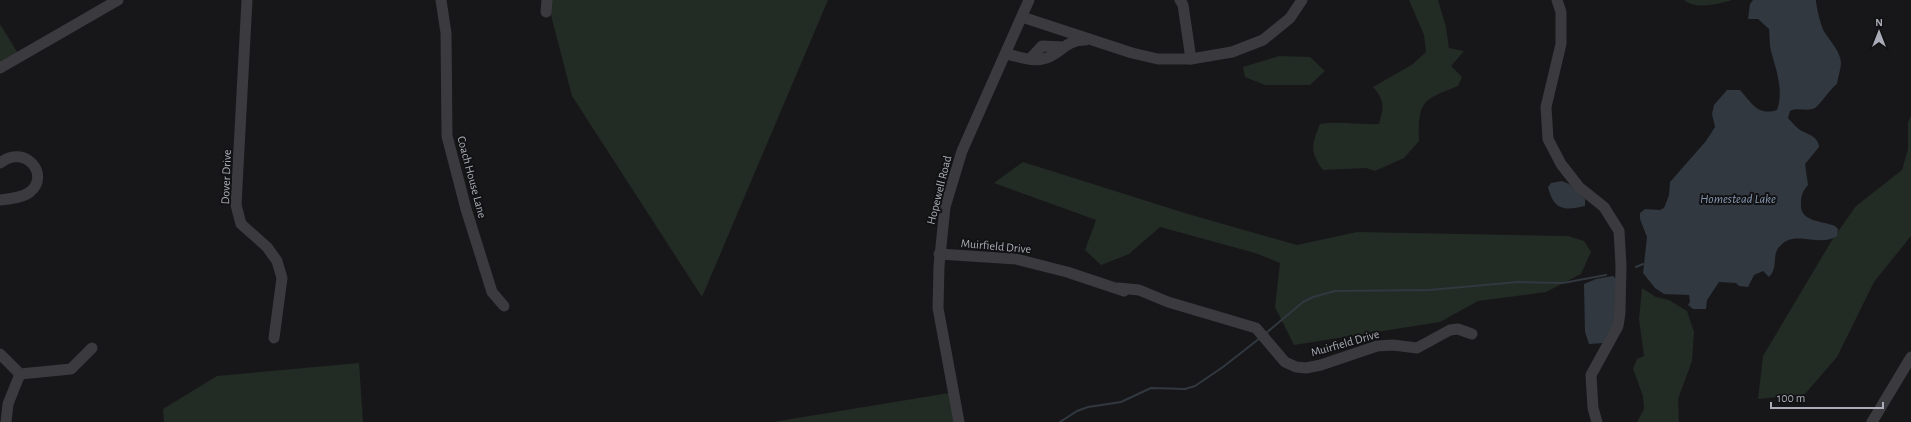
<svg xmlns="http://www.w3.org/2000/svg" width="1911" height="422" font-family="'Alegreya Sans',sans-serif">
	<rect width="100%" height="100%" fill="#171719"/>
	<g fill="#232b25">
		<path d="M 547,0 L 828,0 L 702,297 L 572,96 Z"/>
		<path d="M 1409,0 L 1438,0 L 1446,27 L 1449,48 L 1464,51 L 1451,66 L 1462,77 L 1458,86 C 1422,100 1418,101 1419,141 L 1404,158 L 1375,171 L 1366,168 L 1323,170 C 1309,151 1312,144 1320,124 C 1341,121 1358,125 1379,124 C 1384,107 1385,100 1373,87 L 1413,64 L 1426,52 L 1424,35 Z"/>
		<path d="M 1684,0 L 1732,0 C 1719,4 1695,10 1684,0 Z"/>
		<path d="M 0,24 L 19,55 L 0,67 Z"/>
		<path d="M 1279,56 L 1310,57 L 1325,71 L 1310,85 L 1265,85 L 1245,77 L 1243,67 Z"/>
		<path d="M 1911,115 L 1911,236 L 1874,282 L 1837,357 L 1805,394 L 1758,399 L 1763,356 L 1832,240 L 1856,206 L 1902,170 L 1908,149 L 1908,123 Z"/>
		<path d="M 1023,162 L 1188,214 L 1297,245 L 1357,232 L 1568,236 L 1584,241 L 1591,252 L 1581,274 L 1546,292 L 1478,301 L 1440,322 L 1294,345 L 1275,307 L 1280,263 L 1255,253 L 1160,227 L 1129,254 L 1101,265 L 1085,250 L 1096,220 L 994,183 Z"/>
		<path d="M 1642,288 L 1656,297 L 1669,300 L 1687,311 L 1694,332 L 1692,361 L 1678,399 L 1679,422 L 1637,422 L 1644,409 L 1643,396 L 1633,369 L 1637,359 L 1644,356 L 1639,319 Z"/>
		<path d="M 359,363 L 363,422 L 164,422 L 163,409 L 217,376 Z"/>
		<path d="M 949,393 L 954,422 L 773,422 Z"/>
	</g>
	<g fill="#313840">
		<path d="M 1753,0 L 1816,0 C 1816,6 1821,27 1825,33 C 1830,41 1840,51 1841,62 C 1841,69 1838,77 1837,84 C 1830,89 1820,105 1815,108 C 1808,112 1798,107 1790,111 L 1788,118 C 1792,122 1796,127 1800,130 C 1809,135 1818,136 1819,147 L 1805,164 L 1808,185 C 1802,192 1801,196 1801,205 C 1800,222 1824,221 1835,226 L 1838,229 L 1837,236 C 1820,248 1795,229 1780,246 C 1771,255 1779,267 1769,277 L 1763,271 L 1754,275 L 1748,287 L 1739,286 L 1736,283 L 1719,282 L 1707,300 L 1706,309 L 1693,309 L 1688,305 L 1690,302 L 1689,295 L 1664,294 L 1655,288 L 1643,273 L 1647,237 L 1640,219 L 1640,213 L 1645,209 L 1660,210 L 1664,208 L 1669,195 L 1670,182 L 1706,141 L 1715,127 L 1712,114 L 1714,105 L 1727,90 L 1740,90 C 1752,103 1757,116 1777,110 C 1784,90 1776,70 1771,51 C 1769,43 1770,36 1769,29 L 1758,19 L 1748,19 L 1750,4 Z"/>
		<path d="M 1562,181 L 1569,184 L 1585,199 L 1585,206 C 1563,211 1554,210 1548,187 L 1551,183 Z"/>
		<path d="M 1613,276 L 1616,279 L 1616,309 L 1613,327 L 1603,343 L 1589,344 L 1585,332 L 1584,284 L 1596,279 Z"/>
	</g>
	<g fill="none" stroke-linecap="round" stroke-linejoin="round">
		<g stroke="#313840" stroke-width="2">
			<path d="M 1636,267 L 1643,264"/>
			<path d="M 1265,334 L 1303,302 L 1313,297 L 1335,291 L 1429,290 L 1518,282 L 1563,283 L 1606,275"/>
			<path d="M 1060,422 L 1077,411 L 1088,407 L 1121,402 L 1151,388 L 1185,389 L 1195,386 L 1223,367 L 1260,338"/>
		</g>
		<g stroke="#3a3a3f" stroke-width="11">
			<path d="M 247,0 L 236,205 L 241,224 L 267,247 L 277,261 L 282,278 L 274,338"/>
			<path d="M 441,0 L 446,33 L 447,136 L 466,209 L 492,292 L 504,306"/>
			<path d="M 1180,0 L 1183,5 L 1191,59"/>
			<path d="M 1557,0 L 1561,12 L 1561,44 L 1546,107 L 1548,139 L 1561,164 L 1579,187 L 1604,207 L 1619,231 L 1621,265 L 1620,313 L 1618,326 L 1591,375 L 1593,408 L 1597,422"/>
			<path d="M 546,12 L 547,0"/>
			<path d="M 1022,17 L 1132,53 L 1158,59 L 1191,59 L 1232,52 L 1263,40 L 1290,18 L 1302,0"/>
			<path d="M 1006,54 C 1017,56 1032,62 1043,59 C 1061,55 1064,40 1085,40"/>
			<path d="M 1030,59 L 1042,46 L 1063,47"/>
			<path d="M 0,68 L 118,0"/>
			<path d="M 0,163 C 25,143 51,175 30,192 C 22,198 9,199 0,200"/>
			<path d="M 939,254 L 1016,259 L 1067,272 L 1124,291"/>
			<path d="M 1118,288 L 1139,290 L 1168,302 L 1256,328 L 1285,362 L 1296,367 L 1306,368 L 1321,365 L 1377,346 L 1393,345 L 1417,348 L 1450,330 L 1458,329 L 1472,334"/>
			<path d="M 0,354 L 20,374 L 71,369 L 92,348"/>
			<path d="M 6,422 L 8,404 L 20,374"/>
			<path d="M 959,422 L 938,308 L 939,266 L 945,207 L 962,151 L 1029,0"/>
			<path d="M 1872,422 L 1911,357"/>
		</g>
	</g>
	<g text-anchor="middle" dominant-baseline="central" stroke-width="4" stroke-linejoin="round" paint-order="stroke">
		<g font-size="12" fill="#aaadb7" stroke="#121214">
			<text transform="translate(226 177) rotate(-88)">Dover Drive</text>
			<text transform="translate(472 177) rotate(75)">Coach House Lane</text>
			<text transform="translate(939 190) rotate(-76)">Hopewell Road</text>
			<text transform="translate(996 246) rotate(5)">Muirfield Drive</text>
			<text transform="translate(1345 343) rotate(-16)">Muirfield Drive</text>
		</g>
		<g font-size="13" font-style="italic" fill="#8496af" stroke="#121214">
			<text x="1738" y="199">Homestead Lake</text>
		</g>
	</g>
	<g transform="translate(1879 32)" stroke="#121214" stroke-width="3" paint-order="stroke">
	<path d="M0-3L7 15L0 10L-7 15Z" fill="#aaadb7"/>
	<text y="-6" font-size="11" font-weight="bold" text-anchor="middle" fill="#aaadb7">N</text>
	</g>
	<path d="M1771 402v6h112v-6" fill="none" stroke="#aaadb7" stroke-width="2"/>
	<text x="1777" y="402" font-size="12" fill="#aaadb7" stroke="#121214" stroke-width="3" paint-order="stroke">100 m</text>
</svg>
